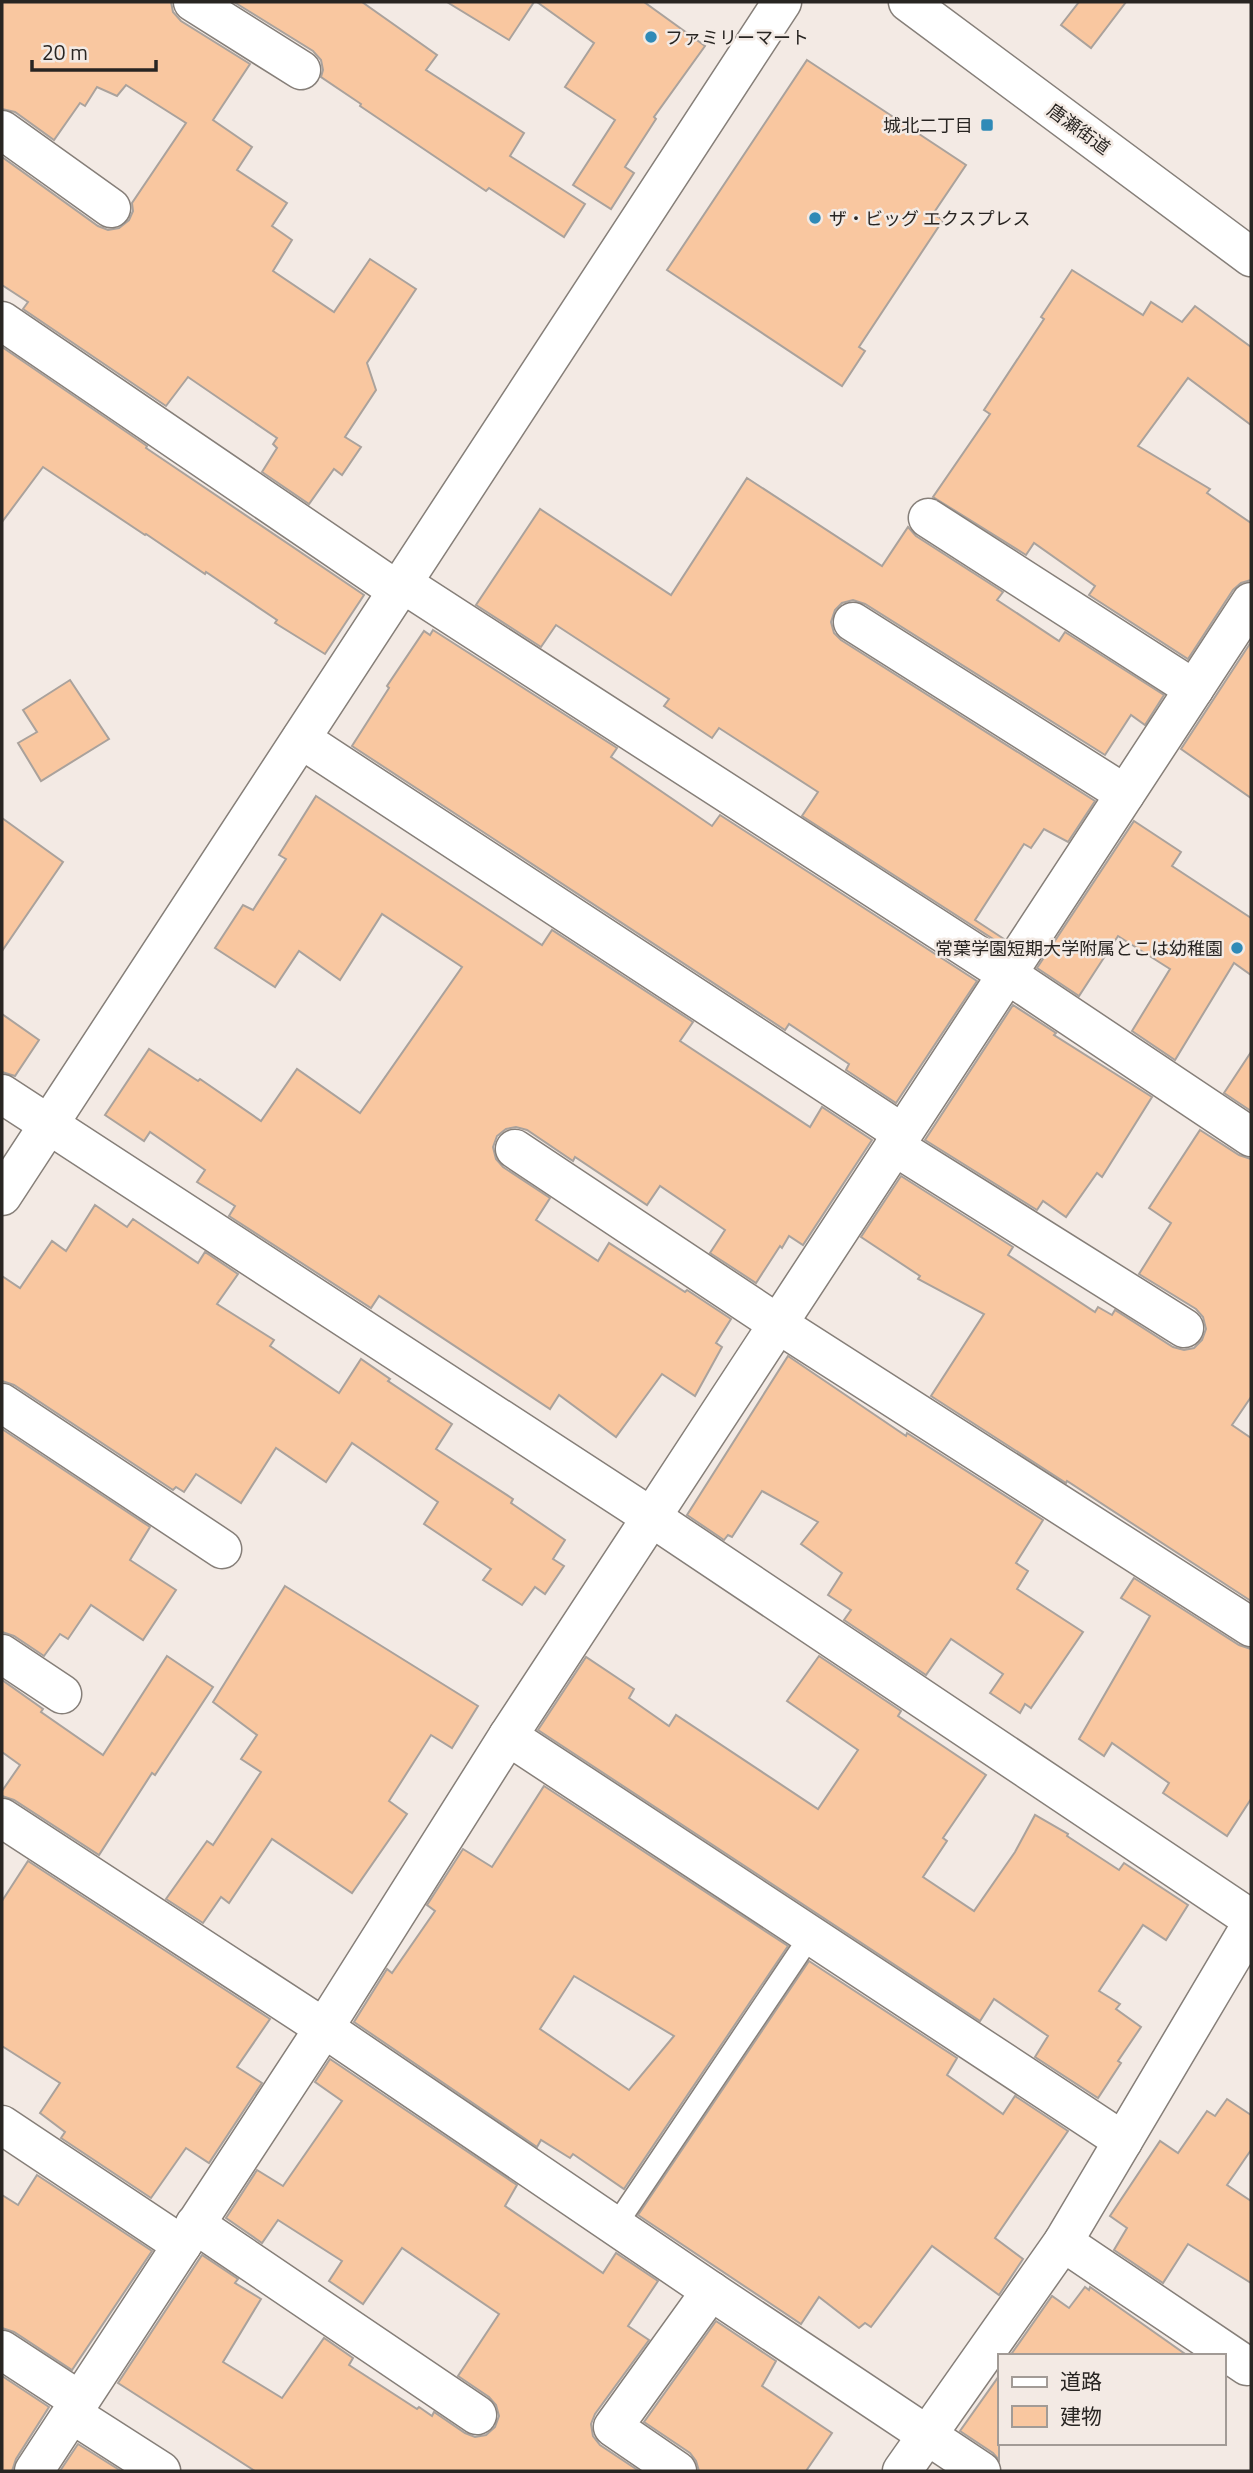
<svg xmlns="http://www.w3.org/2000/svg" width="1253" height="2473" font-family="'Titillium Web','Noto Sans JP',sans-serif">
	<rect width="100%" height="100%" fill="#f3eae4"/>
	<g fill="#f9c7a0" stroke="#aaa29c" stroke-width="2" fill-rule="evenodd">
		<path d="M 2,2 L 171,2 L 173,12 L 181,21 L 250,64 L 213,120 L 252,147 L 237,170 L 287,203 L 272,226 L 292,240 L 273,271 L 334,312 L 370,259 L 416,289 L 367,363 L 376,390 L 345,437 L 361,447 L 342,475 L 334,469 L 309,504 L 262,472 L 277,448 L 273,444 L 277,438 L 188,377 L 166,406 L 23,309 L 28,302 L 2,285 L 2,157 L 98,226 L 108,230 L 119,228 L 129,220 L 133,211 L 132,203 L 186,123 L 126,85 L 117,96 L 97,87 L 85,106 L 80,103 L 54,140 L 15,112 L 2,109 Z"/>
		<path d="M 234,2 L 362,2 L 437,55 L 426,70 L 524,133 L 510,156 L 585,204 L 564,237 L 489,188 L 486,191 L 360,106 L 361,104 L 321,77 L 323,70 L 321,60 L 313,51 Z"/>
		<path d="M 447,2 L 534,2 L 509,40 Z"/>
		<path d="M 537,2 L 644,2 L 705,46 L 654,117 L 656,119 L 625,167 L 634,173 L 611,209 L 573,185 L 615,120 L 565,87 L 594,43 Z"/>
		<path d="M 1079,2 L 1126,2 L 1091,48 L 1061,25 Z"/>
		<path d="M 807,60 L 966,165 L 933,214 L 943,220 L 859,347 L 865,351 L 842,386 L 667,270 Z"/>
		<path d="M 1072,270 L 1143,315 L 1151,302 L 1182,322 L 1195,306 L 1251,347 L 1251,425 L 1188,378 L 1138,446 L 1210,489 L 1207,493 L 1251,523 L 1251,580 L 1241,583 L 1233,590 L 1188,659 L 1089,595 L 1095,586 L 1034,543 L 1026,555 L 933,497 L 990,414 L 984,410 L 1044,319 L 1041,317 Z"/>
		<path d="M 2,347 L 147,446 L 146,448 L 364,595 L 325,654 L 275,623 L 277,620 L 206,572 L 205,574 L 146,534 L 145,535 L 43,467 L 2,522 Z"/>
		<path d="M 747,478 L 882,566 L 908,527 L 916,536 L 1003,592 L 997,600 L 1059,641 L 1065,632 L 1164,695 L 1145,725 L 1131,715 L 1105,755 L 865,604 L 853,600 L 842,603 L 835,610 L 831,622 L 834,633 L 841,640 L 1095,801 L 1068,842 L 1044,829 L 1031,848 L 1024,844 L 975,920 L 1004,939 L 1001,944 L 802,816 L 818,792 L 719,728 L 712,738 L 664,706 L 669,699 L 556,625 L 541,647 L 476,605 L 540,509 L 671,595 Z"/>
		<path d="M 433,630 L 617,748 L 611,757 L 712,826 L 720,815 L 977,981 L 896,1103 L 846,1070 L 849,1064 L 789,1024 L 785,1030 L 352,746 L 389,688 L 387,686 L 424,631 L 430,635 Z"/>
		<path d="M 1251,642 L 1251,798 L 1181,749 Z"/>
		<path d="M 70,680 L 109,739 L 41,781 L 18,743 L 37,732 L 23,710 Z"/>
		<path d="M 316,796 L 542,945 L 552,930 L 693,1022 L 680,1041 L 810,1127 L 822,1107 L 872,1140 L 803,1245 L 789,1236 L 782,1248 L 780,1246 L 756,1283 L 710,1253 L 725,1230 L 660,1186 L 647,1205 L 575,1157 L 573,1161 L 527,1130 L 516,1127 L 506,1129 L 497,1136 L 493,1147 L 496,1159 L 503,1167 L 550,1198 L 536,1220 L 598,1261 L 609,1243 L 685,1292 L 687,1290 L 731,1319 L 716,1343 L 722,1347 L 695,1396 L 662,1374 L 616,1437 L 559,1395 L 550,1409 L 379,1296 L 371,1308 L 229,1216 L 235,1206 L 197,1182 L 205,1170 L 150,1132 L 144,1141 L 105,1115 L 149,1049 L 198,1081 L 200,1079 L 261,1121 L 297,1069 L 360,1113 L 462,967 L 382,914 L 340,980 L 299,951 L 275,987 L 215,948 L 243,905 L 253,910 L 286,859 L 279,855 Z"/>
		<path d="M 2,818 L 63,862 L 2,951 Z"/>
		<path d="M 1134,821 L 1181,852 L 1172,866 L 1251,918 L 1251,975 L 1234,963 L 1175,1060 L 1132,1031 L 1170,969 L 1118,936 L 1079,996 L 1037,968 Z"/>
		<path d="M 1013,1005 L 1056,1033 L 1054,1035 L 1152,1097 L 1102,1177 L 1097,1173 L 1066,1217 L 1043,1201 L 1037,1210 L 925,1140 Z"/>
		<path d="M 2,1014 L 39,1040 L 15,1076 L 2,1072 Z"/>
		<path d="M 1251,1052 L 1251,1111 L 1224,1093 Z"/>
		<path d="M 1200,1130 L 1239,1155 L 1251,1159 L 1251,1397 L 1232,1425 L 1251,1438 L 1251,1601 L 1067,1481 L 1066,1483 L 931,1396 L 984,1314 L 918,1279 L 920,1276 L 861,1237 L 901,1176 L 1013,1247 L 1008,1255 L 1095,1312 L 1098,1307 L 1112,1315 L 1115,1310 L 1173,1347 L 1184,1350 L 1194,1348 L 1202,1340 L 1206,1329 L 1203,1317 L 1196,1309 L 1139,1274 L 1171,1223 L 1149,1208 Z"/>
		<path d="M 95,1205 L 127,1227 L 133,1219 L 198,1263 L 205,1252 L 238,1274 L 217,1304 L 274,1340 L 270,1346 L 339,1393 L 361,1359 L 390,1379 L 388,1381 L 452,1424 L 436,1449 L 513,1499 L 511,1503 L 565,1540 L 553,1559 L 564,1566 L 545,1594 L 535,1587 L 522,1605 L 483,1580 L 491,1569 L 424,1524 L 438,1502 L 352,1443 L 326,1482 L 276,1448 L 241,1503 L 196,1474 L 184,1492 L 176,1487 L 173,1490 L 14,1385 L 2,1381 L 2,1276 L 20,1288 L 52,1241 L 66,1251 Z"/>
		<path d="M 788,1356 L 906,1436 L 907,1433 L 1043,1520 L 1016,1563 L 1028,1571 L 1017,1589 L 1083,1632 L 1031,1708 L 1025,1704 L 1020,1713 L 990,1693 L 1003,1674 L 951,1639 L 926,1675 L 844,1620 L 851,1610 L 828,1595 L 842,1573 L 801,1544 L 818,1522 L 762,1491 L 732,1537 L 728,1535 L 724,1540 L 687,1515 Z"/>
		<path d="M 2,1429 L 150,1527 L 130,1560 L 176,1590 L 143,1640 L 91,1605 L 68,1639 L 60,1634 L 44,1656 L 14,1636 L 2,1632 Z"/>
		<path d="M 1134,1578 L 1239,1645 L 1251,1649 L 1251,1799 L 1227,1836 L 1163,1793 L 1169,1783 L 1112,1743 L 1104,1756 L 1079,1739 L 1150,1616 L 1121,1598 Z"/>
		<path d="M 285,1586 L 478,1706 L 452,1748 L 431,1735 L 389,1801 L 407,1814 L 352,1893 L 272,1839 L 229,1903 L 221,1897 L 203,1923 L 166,1899 L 207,1841 L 213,1845 L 261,1772 L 241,1759 L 257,1735 L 213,1702 Z"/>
		<path d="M 167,1656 L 213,1687 L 155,1775 L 152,1773 L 99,1855 L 14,1800 L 2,1796 L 2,1791 L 20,1765 L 2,1752 L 2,1680 L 43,1709 L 41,1712 L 103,1755 Z"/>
		<path d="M 819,1656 L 901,1711 L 898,1716 L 986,1775 L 943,1838 L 947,1841 L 923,1877 L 974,1911 L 1015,1852 L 1035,1815 L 1068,1834 L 1067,1836 L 1119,1870 L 1124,1863 L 1188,1905 L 1166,1940 L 1143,1925 L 1099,1991 L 1120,2004 L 1116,2009 L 1141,2027 L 1118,2061 L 1121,2063 L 1098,2098 L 1035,2057 L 1048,2036 L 994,1999 L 980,2021 L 538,1730 L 586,1657 L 634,1689 L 629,1698 L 669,1726 L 676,1715 L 818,1809 L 858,1750 L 787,1701 Z"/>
		<path d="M 544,1786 L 788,1946 L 624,2189 L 573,2154 L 570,2158 L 541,2140 L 537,2147 L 354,2022 L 387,1969 L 392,1973 L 435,1911 L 427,1905 L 463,1849 L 492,1867 ZM 574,1976 L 674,2036 L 629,2090 L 540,2029 Z"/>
		<path d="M 28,1861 L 270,2019 L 237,2067 L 262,2083 L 209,2163 L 186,2148 L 151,2198 L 61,2138 L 65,2132 L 40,2113 L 60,2083 L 2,2046 L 2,1901 Z"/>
		<path d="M 809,1961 L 957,2058 L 947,2075 L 1003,2114 L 1015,2096 L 1068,2131 L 995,2238 L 1023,2259 L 999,2295 L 932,2246 L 871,2327 L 865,2323 L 859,2328 L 819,2297 L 801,2324 L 638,2215 Z"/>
		<path d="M 330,2059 L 517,2185 L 505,2206 L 603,2273 L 616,2253 L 658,2281 L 628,2326 L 649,2340 L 595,2414 L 591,2424 L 593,2436 L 600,2445 L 639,2471 L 255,2471 L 118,2383 L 202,2255 L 238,2279 L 235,2283 L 261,2299 L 223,2362 L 282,2398 L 324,2338 L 353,2358 L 349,2365 L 417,2409 L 419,2407 L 432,2416 L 434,2412 L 465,2433 L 475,2437 L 486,2435 L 495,2427 L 499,2416 L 496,2405 L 489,2397 L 458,2376 L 499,2314 L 402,2248 L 363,2304 L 329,2281 L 342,2261 L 278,2220 L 262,2243 L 226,2218 L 257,2170 L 283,2186 L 342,2101 L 315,2082 Z"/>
		<path d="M 1227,2099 L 1251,2115 L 1251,2150 L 1227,2185 L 1251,2201 L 1251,2283 L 1188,2244 L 1163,2283 L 1114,2250 L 1127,2228 L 1110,2216 L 1160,2141 L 1178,2153 L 1207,2111 L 1215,2116 Z"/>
		<path d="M 37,2175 L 152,2251 L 72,2370 L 14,2332 L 2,2328 L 2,2195 L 18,2205 Z"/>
		<path d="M 1085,2287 L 1089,2290 L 1090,2287 L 1188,2356 L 1010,2356 L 1052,2296 L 1069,2308 Z"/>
		<path d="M 716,2321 L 776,2361 L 762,2386 L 832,2433 L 806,2471 L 699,2471 L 696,2461 L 690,2453 L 644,2422 Z"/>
		<path d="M 2,2376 L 49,2407 L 16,2459 L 12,2471 L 2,2471 Z"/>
		<path d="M 999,2376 L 999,2460 L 993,2453 L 960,2431 Z"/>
		<path d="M 78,2444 L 121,2471 L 60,2471 Z"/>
	</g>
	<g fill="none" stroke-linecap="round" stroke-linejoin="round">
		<g stroke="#867f79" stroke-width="24">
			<path id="service" d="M 616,2225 L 811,1935"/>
		</g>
		<g stroke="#867f79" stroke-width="41">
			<g id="minor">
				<path d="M 193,2 L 301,70"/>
				<path d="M 2,130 L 111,208"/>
				<path d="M 2,321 L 398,591"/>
				<path d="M 928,518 L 1194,689"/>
				<path d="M 402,583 L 1007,974 L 1251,1137"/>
				<path d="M 853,622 L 1125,794"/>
				<path d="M 301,739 L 902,1133"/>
				<path d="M 2,1094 L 651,1517 L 1251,1919"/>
				<path d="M 894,1146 L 1184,1328"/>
				<path d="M 515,1149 L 778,1324 L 1251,1627"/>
				<path d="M 2,1196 L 782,2"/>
				<path d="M 2,1403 L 222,1549"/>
				<path d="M 2,1654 L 62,1694"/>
				<path d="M 508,1736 L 1123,2141"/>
				<path d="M 2,1818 L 324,2028 L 711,2291 L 981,2471"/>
				<path d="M 2,2125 L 182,2245"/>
				<path d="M 195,2224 L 477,2415"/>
				<path d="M 1063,2242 L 1247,2366"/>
				<path d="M 2,2350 L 80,2401"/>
				<path d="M 72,2414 L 161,2471"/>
				<path d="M 34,2471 L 324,2028 L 508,1736 L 1251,602"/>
				<path d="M 677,2471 L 613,2427 L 711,2291"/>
				<path d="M 902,2471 L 1063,2242 L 1251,1925"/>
			</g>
		</g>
		<g stroke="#867f79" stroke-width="41">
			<path id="tertiary" d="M 908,2 L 1251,257"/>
		</g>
		<use href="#service" stroke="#fff" stroke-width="21"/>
		<use href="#minor" stroke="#fff" stroke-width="38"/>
		<use href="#tertiary" stroke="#fff" stroke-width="38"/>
	</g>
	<g fill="#2f8ab7" stroke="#f3eae4" stroke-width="2.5">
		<circle cx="651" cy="37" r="7"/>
		<rect x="980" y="118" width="14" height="14" rx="3.5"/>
		<circle cx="815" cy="218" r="7"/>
		<circle cx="1237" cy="948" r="7"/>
	</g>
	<g text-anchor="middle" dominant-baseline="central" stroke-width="5" stroke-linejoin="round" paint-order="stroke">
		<g font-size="18" fill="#282522" stroke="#f3eae4" text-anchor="start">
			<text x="665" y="37">ファミリーマート</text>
			<text x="973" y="125" text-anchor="end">城北二丁目</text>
			<text x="829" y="218">ザ・ビッグ エクスプレス</text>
			<text x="1223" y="948" text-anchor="end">常葉学園短期大学附属とこは幼稚園</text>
		</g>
		<g font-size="18" fill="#282522" stroke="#f3eae4">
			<text transform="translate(1079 129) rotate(36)">唐瀬街道</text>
		</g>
	</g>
	<rect width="1253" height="2473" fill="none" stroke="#282522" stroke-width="7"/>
	<rect x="998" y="2354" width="228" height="91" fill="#f3eae4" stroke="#a29b96" stroke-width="2"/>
	<rect x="1012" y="2377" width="35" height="10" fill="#ffffff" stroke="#a29b96" stroke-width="2"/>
	<text x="1060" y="2389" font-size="21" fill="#282522">道路</text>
	<rect x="1012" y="2406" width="35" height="21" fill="#f9c7a0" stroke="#a29b96" stroke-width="2"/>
	<text x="1060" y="2424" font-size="21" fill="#282522">建物</text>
	<path d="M32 60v10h124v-10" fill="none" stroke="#282522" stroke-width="3.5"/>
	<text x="42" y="60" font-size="21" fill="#282522" stroke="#f3eae4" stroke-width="5" paint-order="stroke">20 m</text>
</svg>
